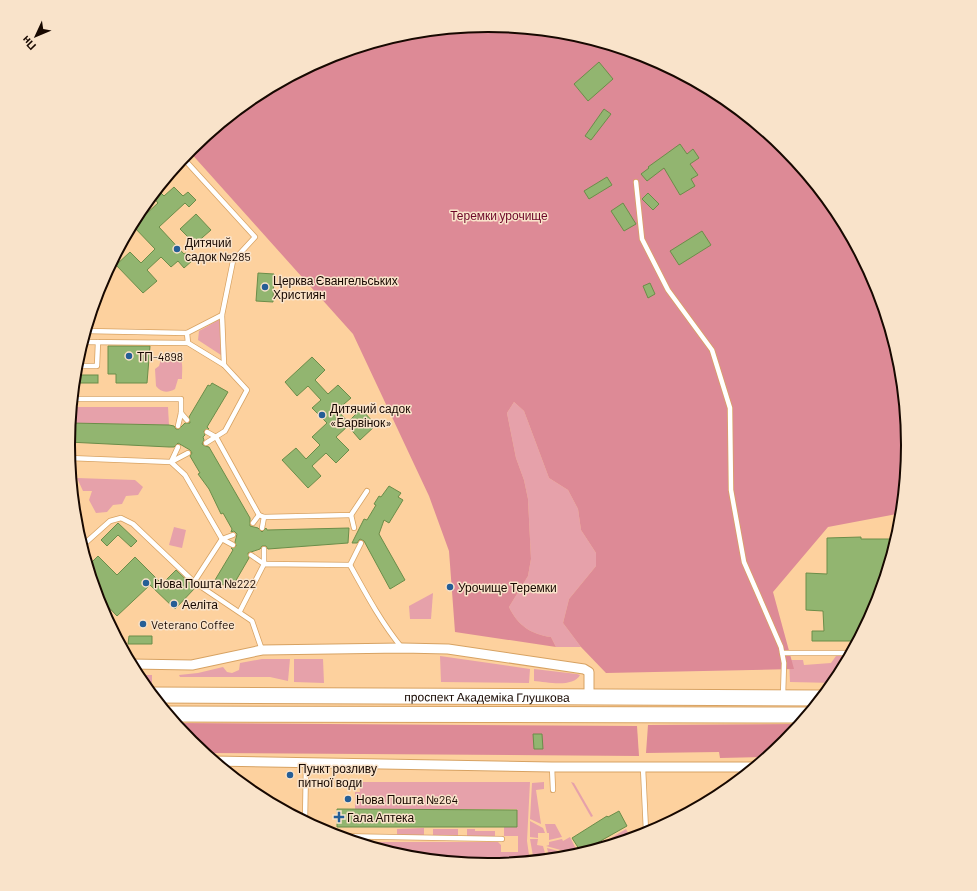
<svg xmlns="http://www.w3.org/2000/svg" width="977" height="891" font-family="Barlow,sans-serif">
	<rect width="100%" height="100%" fill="#fdd19e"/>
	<g fill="#e6a1aa">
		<path d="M 220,319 L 221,355 L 198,340 L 199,331 Z"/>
		<path d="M 172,352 C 185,357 182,368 182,379 L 178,379 L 175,389 C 168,393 161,393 156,386 L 155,369 L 159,366 L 162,356 Z"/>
		<path d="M 514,402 L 524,411 L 549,478 L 568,490 L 578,509 L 581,530 L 596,553 L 596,566 L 569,599 L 563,623 L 581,647 L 556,647 L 551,637 C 531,634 518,626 509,607 L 528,576 L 531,559 L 528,499 L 524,480 L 516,458 L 507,413 Z"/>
		<path d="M 72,407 L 168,407 L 169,425 L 70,423 Z"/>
		<path d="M 77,478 L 135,480 L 143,487 L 138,495 L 126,496 L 122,504 L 113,505 L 107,512 L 96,513 L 89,500 L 92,491 L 83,491 Z"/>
		<path d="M 174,527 L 186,530 L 182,548 L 169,545 Z"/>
		<path d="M 433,593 L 431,619 L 410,619 L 409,606 Z"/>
		<path d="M 440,656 L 530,669 L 529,683 L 441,682 Z"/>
		<path d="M 836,656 L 850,656 L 835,683 L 790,682 L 789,660 L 803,660 L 804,665 L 831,663 Z"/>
		<path d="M 262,659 L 290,659 L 288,681 L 270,677 L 180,677 L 179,675 L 198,673 L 223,667 L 227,672 L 232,673 L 239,670 L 240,663 Z"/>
		<path d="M 294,659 L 323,659 L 324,683 L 294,682 Z"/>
		<path d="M 534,669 L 577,674 L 580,675 C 573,688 547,682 534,681 Z"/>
		<path d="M 137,675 L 152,675 L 152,683 L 142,683 Z"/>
		<path d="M 359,782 L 530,782 L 527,841 L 530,862 L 488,866 L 406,858 L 356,842 L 498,842 L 501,845 L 501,852 L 518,852 L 518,836 L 504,836 L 504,827 L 517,827 L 517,809 L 355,809 L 355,792 L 360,792 Z"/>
		<path d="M 544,782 L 544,789 L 536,790 L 541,824 L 530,819 L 532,783 Z"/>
		<path d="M 571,782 L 574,783 L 593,816 L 591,817 Z"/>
		<path d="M 530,821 L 543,828 L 545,833 L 538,833 L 538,838 L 530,837 Z"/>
		<path d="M 545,824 L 555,824 L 562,837 L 549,840 L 549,833 L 547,833 Z"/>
		<path d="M 424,828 L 424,836 L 397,836 L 397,829 Z"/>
		<rect x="433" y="829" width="25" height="7"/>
		<path d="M 467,829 L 475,829 L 475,831 L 495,831 L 495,836 L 467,836 Z"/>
		<path d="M 626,829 L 629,835 L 614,844 L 611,838 Z"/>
		<path d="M 570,837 L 579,855 L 546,846 L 549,845 L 549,842 L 562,839 L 563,841 Z"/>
		<path d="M 530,839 L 538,839 L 537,845 L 543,846 L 547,860 L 534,862 Z"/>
		<path d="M 547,848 L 577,856 L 550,860 Z"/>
	</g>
	<g fill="#dd8a96">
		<path d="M 489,25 L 571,33 L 650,57 L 722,96 L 786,148 L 838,212 L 877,285 L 901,364 L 909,446 L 902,513 L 828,527 L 773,592 L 794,669 L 606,673 L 581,647 L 563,623 L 569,599 L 596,566 L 596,553 L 581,530 L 578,509 L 568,490 L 549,478 L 524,411 L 514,402 L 507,413 L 516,458 L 524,480 L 528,499 L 531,559 L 528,576 L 509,607 C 518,626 531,634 551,637 L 556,647 L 455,632 L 449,551 L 429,496 L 353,334 L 189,151 L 255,96 L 328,57 L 407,33 Z"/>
		<path d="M 175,723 L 637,726 L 639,756 L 203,753 L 191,743 Z"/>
		<path d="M 796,724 L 797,729 L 786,743 L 769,757 L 720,758 L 719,752 L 646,753 L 648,725 Z"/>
	</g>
	<g fill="#92b570" stroke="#6b8d49">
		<path d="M 599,62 L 613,79 L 588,101 L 574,84 Z"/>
		<path d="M 604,109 L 611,114 L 591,140 L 585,136 Z"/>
		<path d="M 680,144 L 687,154 L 693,149 L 699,158 L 690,164 L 698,175 L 691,179 L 695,186 L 680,195 L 664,168 L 647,181 L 641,174 L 649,168 L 648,167 Z"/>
		<path d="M 607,177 L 612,185 L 589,199 L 584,191 Z"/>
		<path d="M 174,187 L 183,196 L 188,192 L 196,200 L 189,207 L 185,203 L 159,227 L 184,254 L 186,253 L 193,260 L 184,268 L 178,261 L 171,267 L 161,257 L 147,270 L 157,281 L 143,293 L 116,265 L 130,252 L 141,263 L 155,249 L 133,226 L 158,203 L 152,196 L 157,189 L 164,196 Z"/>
		<path d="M 648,193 L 659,204 L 653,210 L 642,199 Z"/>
		<path d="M 623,203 L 636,224 L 624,231 L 611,211 Z"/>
		<path d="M 196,214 L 211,230 L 195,244 L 180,229 Z"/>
		<path d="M 702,231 L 711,245 L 679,265 L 670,251 Z"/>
		<path d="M 258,273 L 274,274 L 273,302 L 256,301 Z"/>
		<path d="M 650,283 L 655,294 L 648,298 L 643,286 Z"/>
		<path d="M 108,346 L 150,346 L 147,383 L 116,383 L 116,374 L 108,374 Z"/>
		<path d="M 312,357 L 325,370 L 315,380 L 328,394 L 338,385 L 351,398 L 337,410 L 348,422 L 361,409 L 376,425 L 360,440 L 348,426 L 336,437 L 349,450 L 336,463 L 326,453 L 312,466 L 321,476 L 308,488 L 282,460 L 296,448 L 306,459 L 320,445 L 312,437 L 327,423 L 312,408 L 321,400 L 308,386 L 297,396 L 285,382 Z"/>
		<rect x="80" y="375" width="18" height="8"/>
		<path d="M 212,383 L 228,392 L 207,427 L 209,429 L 204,431 L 205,435 L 203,437 L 204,440 L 202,444 L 205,446 L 209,447 L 250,518 L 250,526 L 258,528 L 262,532 L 266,528 L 267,530 L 349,528 L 348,543 L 268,549 L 266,546 L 262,546 L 260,549 L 248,553 L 249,558 L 231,589 L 215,580 L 233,550 L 231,548 L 236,546 L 235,542 L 237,534 L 234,531 L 231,532 L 232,529 L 223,513 L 221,514 L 209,489 L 198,474 L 200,473 L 190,456 L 192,453 L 190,450 L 178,443 L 174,447 L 169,447 L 68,442 L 70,423 L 169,425 L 174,426 L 176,429 L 179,429 L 185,423 L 190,423 L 189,417 L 208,385 L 210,386 Z"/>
		<path d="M 389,486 L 401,493 L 398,497 L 403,500 L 389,523 L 384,520 L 379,534 L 405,580 L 390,589 L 364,541 L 360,539 L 357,543 L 352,543 L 364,519 L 367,520 L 376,505 L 374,504 L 379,496 L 381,497 Z"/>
		<path d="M 118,523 L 137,541 L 131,547 L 118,535 L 107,546 L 101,540 Z"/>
		<path d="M 861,537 L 861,539 L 897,539 L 877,607 L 859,641 L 812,641 L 812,631 L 824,631 L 823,611 L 806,610 L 806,573 L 827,574 L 827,538 Z"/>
		<path d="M 98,556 L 117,575 L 135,557 L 162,584 L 176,570 L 195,588 L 175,609 L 150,585 L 117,616 L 97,595 L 88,566 Z"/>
		<path d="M 129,636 L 152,636 L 152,644 L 128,644 Z"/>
		<path d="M 533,734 L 542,734 L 543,749 L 534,749 Z"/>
		<path d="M 337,809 L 517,810 L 517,827 L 337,827 Z"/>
		<path d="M 619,811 L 627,826 L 581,852 L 572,838 L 607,816 L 608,817 Z"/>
	</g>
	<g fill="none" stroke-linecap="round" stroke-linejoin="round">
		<g stroke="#d7a262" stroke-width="6">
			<g id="service">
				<path d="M 183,158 L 255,237 L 233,261 L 222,315 L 224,365"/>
				<path d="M 636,182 L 642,239 L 668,290 L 712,350 L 730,408 L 731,490 L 744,562 L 781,647 L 784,663 L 783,696"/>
				<path d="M 87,329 L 87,342"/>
				<path d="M 86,331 L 187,333"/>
				<path d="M 82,342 L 188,343 L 224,365 L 247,390 L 225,431 L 206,443"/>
				<path d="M 188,343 L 187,333 L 222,315"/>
				<path d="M 76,366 L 97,366 L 98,342"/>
				<path d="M 73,399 L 181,399 L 181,413 L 178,426"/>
				<path d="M 181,413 L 187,420"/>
				<path d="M 207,432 L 216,437 L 259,515"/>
				<path d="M 178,447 L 171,462 L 185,475 L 222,539 L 194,582"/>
				<path d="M 69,458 L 171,462 L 188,453"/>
				<path d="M 351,515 L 354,528"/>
				<path d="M 253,523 L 259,515 L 264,517 L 351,515 L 367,491"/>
				<path d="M 262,528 L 264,517"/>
				<path d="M 222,539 L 233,545"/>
				<path d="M 222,539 L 233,535"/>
				<path d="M 82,546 L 110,521 L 121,518 L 133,524 L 194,582 L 252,621 L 262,650"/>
				<path d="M 251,555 L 264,564"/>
				<path d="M 264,564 L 264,549"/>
				<path d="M 350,565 L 361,543"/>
				<path d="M 240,611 L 264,564 L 350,565 C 366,594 381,622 402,648"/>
				<path d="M 782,653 L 852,653"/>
				<path d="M 552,767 L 553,790"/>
				<path d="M 305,822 L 306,763"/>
				<path d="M 333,836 L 502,839"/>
				<path d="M 629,840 L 646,831 L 643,768"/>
			</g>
		</g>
		<g stroke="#d7a262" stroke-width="11">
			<g id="minor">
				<path d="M 131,664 L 192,665 L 262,650 L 402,648 L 448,649 L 584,669 L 589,672 L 589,697"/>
				<path d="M 213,761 L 552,767 L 756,767"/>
			</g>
		</g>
		<g stroke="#d7a262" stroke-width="17">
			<g id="trunk">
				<path id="s1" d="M 152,695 L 823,698"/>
				<path d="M 167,714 L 809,715"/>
			</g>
		</g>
		<use href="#service" stroke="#fff" stroke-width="4.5"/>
		<use href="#minor" stroke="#fff" stroke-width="9"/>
		<use href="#trunk" stroke="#fff" stroke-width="15"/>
	</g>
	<g fill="#255e96" stroke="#f9e3ca" stroke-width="1.5">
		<circle cx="177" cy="249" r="4"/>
		<circle cx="265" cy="287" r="4"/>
		<circle cx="129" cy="356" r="4"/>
		<circle cx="322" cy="415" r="4"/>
		<circle cx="146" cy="583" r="4"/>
		<circle cx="450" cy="587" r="4"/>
		<circle cx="174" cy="604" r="4"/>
		<circle cx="143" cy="624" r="4"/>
		<circle cx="290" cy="775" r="4"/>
		<circle cx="348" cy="799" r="4"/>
		<path d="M337 811h4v4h4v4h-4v4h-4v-4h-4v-4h4z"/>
	</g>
	<g text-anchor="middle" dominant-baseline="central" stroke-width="3" stroke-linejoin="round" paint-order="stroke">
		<g font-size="12" fill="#6c0628" stroke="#f9e3ca">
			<text x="499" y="215">Теремки урочище</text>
		</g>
		<g font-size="12" fill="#170800" stroke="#f9e3ca" text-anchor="start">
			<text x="185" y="242">Дитячий<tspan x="185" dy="14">садок №285</tspan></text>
			<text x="273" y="280">Церква Євангельських<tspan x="273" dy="14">Християн</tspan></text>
			<text x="137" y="356">ТП-4898</text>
			<text x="330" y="408">Дитячий садок<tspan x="330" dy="14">«Барвінок»</tspan></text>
			<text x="154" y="583">Нова Пошта №222</text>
			<text x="458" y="587">Урочище Теремки</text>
			<text x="182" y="604">Аеліта</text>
			<text x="151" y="624">Veterano Coffee</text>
			<text x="298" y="768">Пункт розливу<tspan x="298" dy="14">питної води</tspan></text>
			<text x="356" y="799">Нова Пошта №264</text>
			<text x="347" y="817">Гала Аптека</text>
		</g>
		<g font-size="12" fill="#170800" stroke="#f9e3ca">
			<text stroke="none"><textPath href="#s1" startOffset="335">проспект Академіка Глушкова</textPath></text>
		</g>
	</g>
	<path d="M0 0H977V891H0ZM75 445a413 413 0 1 1 826 0a413 413 0 1 1-826 0Z" fill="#f9e3ca" fill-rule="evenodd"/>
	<path fill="none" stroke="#170800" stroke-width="2" d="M75 445a413 413 0 1 1 826 0a413 413 0 1 1-826 0Z"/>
	<g transform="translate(36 36) rotate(226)" stroke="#f9e3ca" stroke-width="3" paint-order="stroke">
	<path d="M0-3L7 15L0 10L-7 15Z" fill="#170800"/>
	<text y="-6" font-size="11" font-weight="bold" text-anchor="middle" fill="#170800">Пн</text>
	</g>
</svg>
